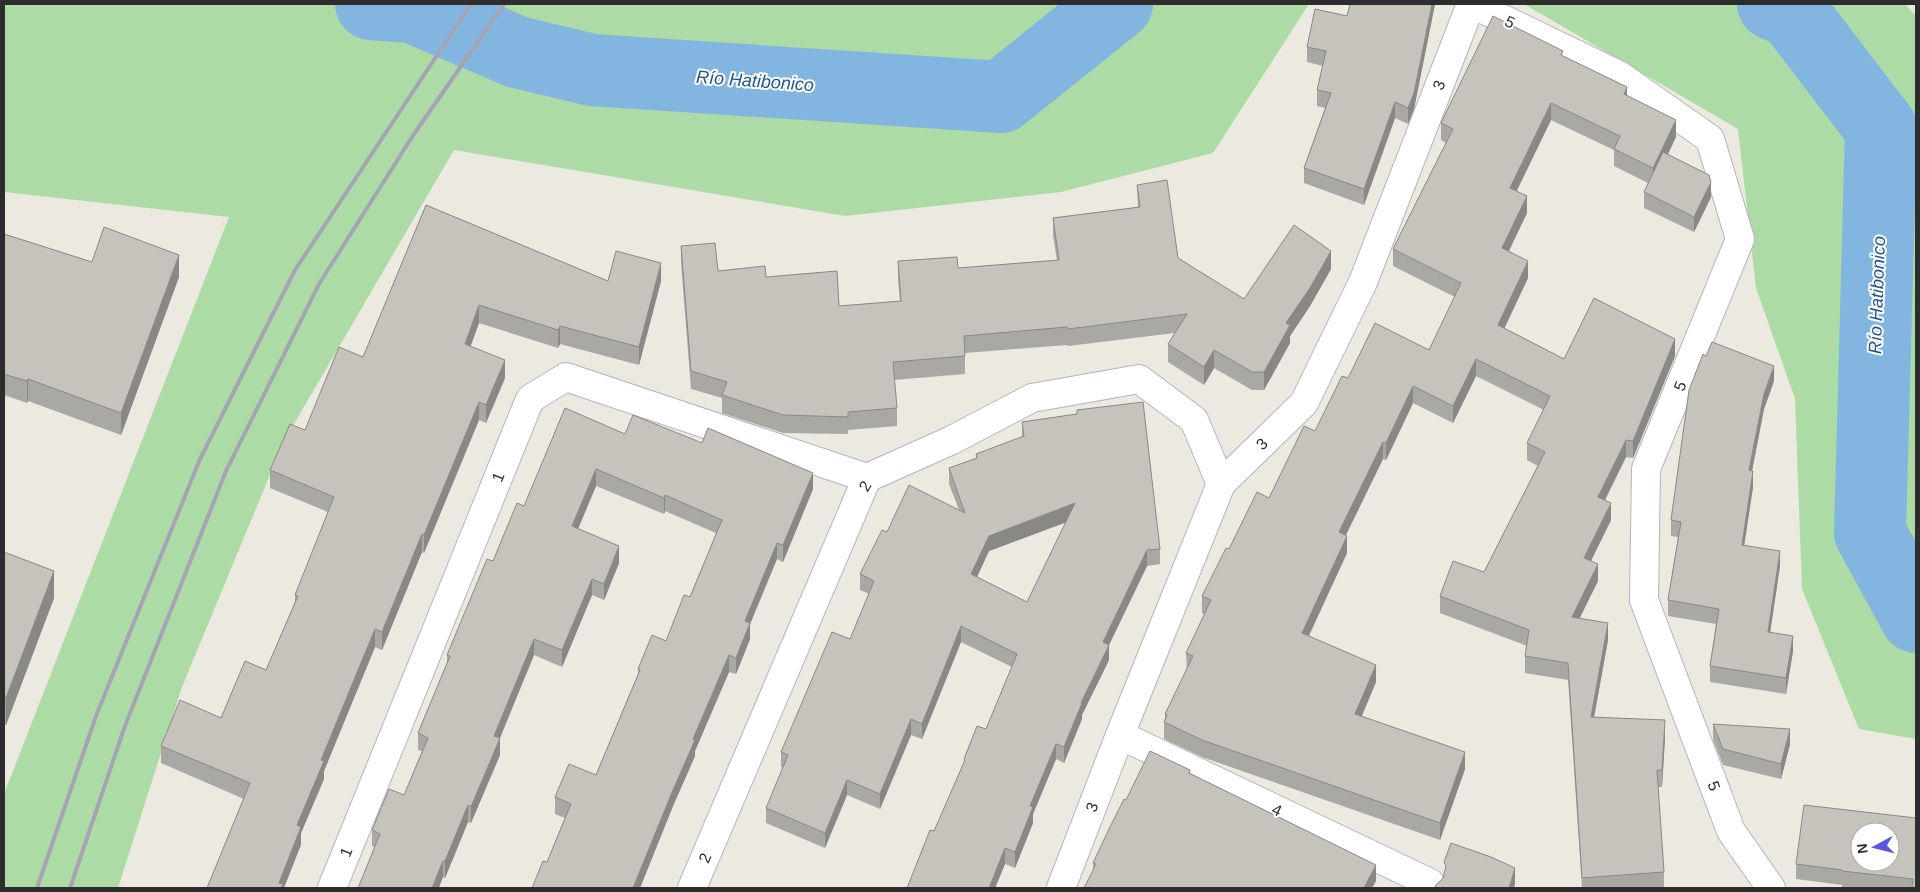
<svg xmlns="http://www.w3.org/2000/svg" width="1920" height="892" font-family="Arial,sans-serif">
	<rect width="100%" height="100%" fill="#ece9e1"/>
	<g fill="#addba5">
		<path d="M 4,4 L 1309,4 L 1213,153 L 1061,192 L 845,216 L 454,150 L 284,441 L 182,687 L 118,888 L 4,888 L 4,794 L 229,217 L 4,192 Z"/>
		<path d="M 1524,4 L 1905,4 L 1916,16 L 1916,739 L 1859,729 L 1802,589 L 1795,399 L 1756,288 L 1738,129 Z"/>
	</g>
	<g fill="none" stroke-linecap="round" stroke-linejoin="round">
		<g stroke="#82b6e0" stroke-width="72">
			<path d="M 371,4 L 412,7 L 517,52 L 592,70 L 1001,97 L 1117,4"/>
			<path d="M 1773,4 L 1793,13 L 1881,128 L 1870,533 L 1916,617"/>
		</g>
		<g stroke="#b4b4bf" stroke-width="30">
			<g id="minor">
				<path d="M 1472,4 L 1619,75 L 1710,139 L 1740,239 L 1646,469 L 1644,600 L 1731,831 L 1771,888"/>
				<path d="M 1120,735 L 1430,883 L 1428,888"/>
				<path d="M 332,888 L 530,399 L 566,377 L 867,478"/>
				<path d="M 692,888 L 867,478 L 952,440 L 1032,398 L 1139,379 L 1194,420 L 1221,484"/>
				<path d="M 1061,888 L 1120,735 L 1221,484 L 1304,403 L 1363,282 L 1471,4"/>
			</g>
		</g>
		<use href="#minor" stroke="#fff" stroke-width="28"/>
		<g stroke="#a5a4b4" stroke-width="4">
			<path d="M 37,888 L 96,716 L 200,459 L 295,270 L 471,4"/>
			<path d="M 70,888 L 125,726 L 226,471 L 319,284 L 412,137 L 504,4"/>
		</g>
	</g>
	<g fill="#a9a8a2" fill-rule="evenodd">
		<path d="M 1350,4 L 1435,4 L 1414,109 L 1408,124 L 1395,118 L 1364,205 L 1304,183 L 1304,168 L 1325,108 L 1317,106 L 1317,90 L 1323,66 L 1307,62 L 1307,47 L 1347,16 Z"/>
		<path d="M 1563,56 L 1627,96 L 1676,137 L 1668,154 L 1711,197 L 1694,232 L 1644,208 L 1644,192 L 1648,183 L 1614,166 L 1614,150 L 1551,120 L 1516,191 L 1527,213 L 1509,251 L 1528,278 L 1504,328 L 1564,359 L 1675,356 L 1633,458 L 1626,457 L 1605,500 L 1611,520 L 1591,561 L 1598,581 L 1579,618 L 1608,640 L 1594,717 L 1665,738 L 1662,787 L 1658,787 L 1664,872 L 1664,888 L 1582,888 L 1568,680 L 1525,673 L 1525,656 L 1527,646 L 1440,613 L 1440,596 L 1484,572 L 1538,466 L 1527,460 L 1527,443 L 1544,410 L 1476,376 L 1453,423 L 1413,403 L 1386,460 L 1383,459 L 1346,535 L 1347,553 L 1309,636 L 1376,682 L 1362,716 L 1465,769 L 1440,840 L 1202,757 L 1164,739 L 1164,722 L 1165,719 L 1165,714 L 1187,670 L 1186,653 L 1205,614 L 1202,613 L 1202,596 L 1229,549 L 1269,498 L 1315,431 L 1348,378 L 1429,350 L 1455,297 L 1393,266 L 1393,249 L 1446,143 L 1441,140 L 1441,123 Z"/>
		<path d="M 1137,185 L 1178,258 L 1244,299 L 1331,269 L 1310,306 L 1290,336 L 1290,343 L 1264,390 L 1252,390 L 1214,368 L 1204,385 L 1168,362 L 1168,344 L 1175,333 L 1068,346 L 1067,345 L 965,353 L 965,374 L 894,380 L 897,408 L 897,426 L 848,430 L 848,434 L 783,433 L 722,413 L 722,398 L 691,389 L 681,263 L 681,246 L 718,271 L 766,277 L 839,306 L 900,301 L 898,279 L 898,261 L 958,268 L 1057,260 L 1053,236 L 1053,218 L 1138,207 Z"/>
		<path d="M 426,205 L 608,281 L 661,281 L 639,365 L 560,344 L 558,348 L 479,323 L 470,346 L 505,378 L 486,423 L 479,420 L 424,553 L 422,552 L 382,650 L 375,647 L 324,771 L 324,779 L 301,833 L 301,845 L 244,799 L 161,763 L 161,746 L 221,718 L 266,670 L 295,602 L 295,595 L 328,512 L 270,488 L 270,470 L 305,430 L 363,357 Z"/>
		<path d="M 4,234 L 92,262 L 179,277 L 121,435 L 28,401 L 27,403 L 4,395 Z"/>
		<path d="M 1774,381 L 1764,409 L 1752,471 L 1753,487 L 1744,545 L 1780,566 L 1770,632 L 1793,651 L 1786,694 L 1710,682 L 1710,666 L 1716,624 L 1668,616 L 1668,600 L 1678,537 L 1671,536 L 1671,520 Z"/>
		<path d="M 1077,410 L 1160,549 L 1160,564 L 1147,566 L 1109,645 L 1109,660 L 1082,715 L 1082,719 L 1064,763 L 1056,759 L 1033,814 L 1033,823 L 1015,868 L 1005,864 L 995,888 L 907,888 L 934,831 L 964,763 L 964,759 L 986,729 L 1012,667 L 961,642 L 922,739 L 911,735 L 880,809 L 847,795 L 825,848 L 766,823 L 766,808 L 783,768 L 781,767 L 781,752 L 850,639 L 869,594 L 860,590 L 860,574 L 887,532 L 959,510 L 949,484 L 949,468 L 976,459 L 976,454 L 1022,437 L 1022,422 L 1077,414 ZM 1066,522 L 1027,602 L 977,577 L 989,551 Z"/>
		<path d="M 625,434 L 813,489 L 783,562 L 777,559 L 750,624 L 750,639 L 736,674 L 729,672 L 695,751 L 695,756 L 673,806 L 640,888 L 532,888 L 547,862 L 565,818 L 555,814 L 555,797 L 596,775 L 638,674 L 638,669 L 666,641 L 690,597 L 716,533 L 665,511 L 664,514 L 596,486 L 578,529 L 619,563 L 604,600 L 592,595 L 562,667 L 534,655 L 500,738 L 500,755 L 471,823 L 468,822 L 445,878 L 372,846 L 372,830 L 404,795 L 422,751 L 418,750 L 418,733 L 447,664 L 447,655 L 493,561 L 524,506 Z"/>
		<path d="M 4,552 L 54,598 L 6,725 L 4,724 Z"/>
		<path d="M 1713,724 L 1790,744 L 1781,779 L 1723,765 L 1713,740 Z"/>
		<path d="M 1190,773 L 1376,881 L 1372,888 L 1084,888 L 1093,870 L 1093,863 L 1126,800 Z"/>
		<path d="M 1916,818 L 1916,888 L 1852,888 L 1842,887 L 1842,885 L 1796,879 L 1796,864 Z"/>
	</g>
	<g fill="#8a8884">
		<path d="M 1432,4 L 1435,4 L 1414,109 L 1408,124 L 1408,108 Z"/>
		<path d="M 1627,87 L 1627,104 L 1624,94 Z"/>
		<path d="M 1395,102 L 1395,118 L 1364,205 L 1364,189 Z"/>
		<path d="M 1551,103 L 1551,120 L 1510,205 L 1510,188 Z"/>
		<path d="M 1676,120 L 1676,137 L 1653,185 L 1653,168 Z"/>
		<path d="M 1711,182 L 1711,197 L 1694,232 L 1694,217 Z"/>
		<path d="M 1527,196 L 1527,213 L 1502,265 L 1502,248 Z"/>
		<path d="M 1331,251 L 1331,269 L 1310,306 L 1290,336 L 1290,343 L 1264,390 L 1264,372 L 1286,323 Z"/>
		<path d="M 179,255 L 179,277 L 121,435 L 121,413 Z"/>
		<path d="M 1528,261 L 1528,278 L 1498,342 L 1498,325 Z"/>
		<path d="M 661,263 L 661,281 L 639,365 L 639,347 Z"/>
		<path d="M 479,305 L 479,323 L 465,362 L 465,344 Z"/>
		<path d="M 560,326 L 560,344 L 558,348 L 558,330 Z"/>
		<path d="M 1675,339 L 1675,356 L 1633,458 L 1633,441 Z"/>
		<path d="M 1214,350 L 1214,368 L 1204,385 L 1204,367 Z"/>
		<path d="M 1476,359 L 1476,376 L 1453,423 L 1453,406 Z"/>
		<path d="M 505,360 L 505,378 L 486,423 L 486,405 Z"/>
		<path d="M 1774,366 L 1774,381 L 1764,409 L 1749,486 L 1749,470 L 1764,394 Z"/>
		<path d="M 28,379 L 28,401 L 27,403 L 27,381 Z"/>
		<path d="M 1413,386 L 1413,403 L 1386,460 L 1386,443 Z"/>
		<path d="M 479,402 L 479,420 L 424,553 L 424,535 Z"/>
		<path d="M 1626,440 L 1626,457 L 1598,514 L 1598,497 Z"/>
		<path d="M 1383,442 L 1383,459 L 1339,549 L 1339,532 Z"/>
		<path d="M 596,469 L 596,486 L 572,543 L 572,526 Z"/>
		<path d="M 1753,471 L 1753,487 L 1742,560 L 1742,545 Z"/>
		<path d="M 813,473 L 813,489 L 783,562 L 783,545 Z"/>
		<path d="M 665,495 L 665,511 L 664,514 L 664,498 Z"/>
		<path d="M 1075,503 L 1075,519 L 989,551 L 971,590 L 971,574 L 989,536 Z"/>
		<path d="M 1611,503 L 1611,520 L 1584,575 L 1584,558 Z"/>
		<path d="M 422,534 L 422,552 L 382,650 L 382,632 Z"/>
		<path d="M 1347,536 L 1347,553 L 1302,650 L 1302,633 Z"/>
		<path d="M 777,543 L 777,559 L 750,624 L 750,639 L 736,674 L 736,658 L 745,621 Z"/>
		<path d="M 619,546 L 619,563 L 604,600 L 604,584 Z"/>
		<path d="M 1147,550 L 1147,566 L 1109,645 L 1109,660 L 1082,715 L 1082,719 L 1064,763 L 1064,747 L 1103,642 Z"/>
		<path d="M 1780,551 L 1780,566 L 1768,647 L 1768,632 Z"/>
		<path d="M 1598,564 L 1598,581 L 1572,634 L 1572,617 Z"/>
		<path d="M 54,571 L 54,598 L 6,725 L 6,698 Z"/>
		<path d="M 592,579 L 592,595 L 562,667 L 562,650 Z"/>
		<path d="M 1608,623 L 1608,640 L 1591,734 L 1591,717 Z"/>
		<path d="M 961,626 L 961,642 L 922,739 L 922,724 Z"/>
		<path d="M 375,629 L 375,647 L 324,771 L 324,779 L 301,833 L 301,845 L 284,888 L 279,888 L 279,883 L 297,825 L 321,760 Z"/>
		<path d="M 1793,636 L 1793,651 L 1786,694 L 1786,678 Z"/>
		<path d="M 534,639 L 534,655 L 494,752 L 494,736 Z"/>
		<path d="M 729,655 L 729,672 L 695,751 L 695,756 L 673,806 L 640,888 L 633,888 L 693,739 Z"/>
		<path d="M 1376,665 L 1376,682 L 1355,731 L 1355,714 Z"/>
		<path d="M 911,719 L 911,735 L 880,809 L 880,794 Z"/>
		<path d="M 1665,720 L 1665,738 L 1662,787 L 1662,770 Z"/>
		<path d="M 1790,729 L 1790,744 L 1781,779 L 1781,764 Z"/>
		<path d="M 500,738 L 500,755 L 471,823 L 471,807 Z"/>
		<path d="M 1056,744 L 1056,759 L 1033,814 L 1033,823 L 1015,868 L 1015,852 L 1030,806 Z"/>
		<path d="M 1465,752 L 1465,769 L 1440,840 L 1440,823 Z"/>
		<path d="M 847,780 L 847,795 L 825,848 L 825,833 Z"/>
		<path d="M 468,805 L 468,822 L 445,878 L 445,861 Z"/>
		<path d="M 1005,848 L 1005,864 L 995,888 L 989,888 Z"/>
		<path d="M 443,861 L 443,877 L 439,888 L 432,888 Z"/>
		<path d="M 1376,865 L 1376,881 L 1372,888 L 1364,888 Z"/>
		<path d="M 1515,868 L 1515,884 L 1514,888 L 1509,888 Z"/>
	</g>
	<g fill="#c5c3bc" stroke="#8a8884" fill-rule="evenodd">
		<path d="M 1350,4 L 1432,4 L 1414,93 L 1408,108 L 1395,102 L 1364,189 L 1304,168 L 1331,93 L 1317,90 L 1326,51 L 1307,47 L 1315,9 L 1347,16 Z"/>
		<path d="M 1493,16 L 1563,51 L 1561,55 L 1627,87 L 1624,94 L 1676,120 L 1653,168 L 1614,149 L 1620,136 L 1551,103 L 1510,188 L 1527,196 L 1502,248 L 1528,261 L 1498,325 L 1564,359 L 1594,298 L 1675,339 L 1633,441 L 1626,440 L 1598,497 L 1611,503 L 1584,558 L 1598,564 L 1572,617 L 1608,623 L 1591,717 L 1665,720 L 1662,770 L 1657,770 L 1664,872 L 1582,878 L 1568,663 L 1525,656 L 1529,630 L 1440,596 L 1453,561 L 1484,572 L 1545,452 L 1527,443 L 1550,396 L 1476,359 L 1453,406 L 1413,386 L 1386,443 L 1383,442 L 1339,532 L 1347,536 L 1302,633 L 1376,665 L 1355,714 L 1465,752 L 1440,823 L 1202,740 L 1164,722 L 1167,715 L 1165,714 L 1193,656 L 1186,653 L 1211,600 L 1202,596 L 1226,548 L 1229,549 L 1257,492 L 1269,498 L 1304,426 L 1315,431 L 1342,376 L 1348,378 L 1375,323 L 1429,350 L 1461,283 L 1393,249 L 1453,129 L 1441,123 Z"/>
		<path d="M 1663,152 L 1709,175 L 1711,182 L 1694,217 L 1644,192 Z"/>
		<path d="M 1167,180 L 1178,258 L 1244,299 L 1294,225 L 1331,251 L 1310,288 L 1286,323 L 1290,325 L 1264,372 L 1252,372 L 1214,350 L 1204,367 L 1168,344 L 1187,314 L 1068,329 L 1067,327 L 964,336 L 965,356 L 893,362 L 897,408 L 848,412 L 848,417 L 783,415 L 722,395 L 727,382 L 691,371 L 681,246 L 715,243 L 718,271 L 765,266 L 766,277 L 837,271 L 839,306 L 901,301 L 898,261 L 957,257 L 958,268 L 1059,260 L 1053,218 L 1140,207 L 1137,185 Z"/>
		<path d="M 426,205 L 608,281 L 616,251 L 661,263 L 639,347 L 560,326 L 558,330 L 479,305 L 465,344 L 505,360 L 486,405 L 479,402 L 424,535 L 422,534 L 382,632 L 375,629 L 321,760 L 324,761 L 297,825 L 301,827 L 279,883 L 283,884 L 281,888 L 207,888 L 250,783 L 161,746 L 180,700 L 221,718 L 245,661 L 266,670 L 298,596 L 295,595 L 334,497 L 270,470 L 290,424 L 305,430 L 339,347 L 363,357 Z"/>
		<path d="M 104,227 L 179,255 L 121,413 L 28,379 L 27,381 L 4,374 L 4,234 L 92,262 Z"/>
		<path d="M 1712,342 L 1774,366 L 1764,394 L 1749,470 L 1753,471 L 1742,545 L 1780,551 L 1768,632 L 1793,636 L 1786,678 L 1710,666 L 1719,609 L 1668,600 L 1681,522 L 1671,520 L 1689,390 L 1703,354 L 1706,356 Z"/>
		<path d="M 1143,402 L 1160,549 L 1147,550 L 1103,642 L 1109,645 L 1081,703 L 1082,703 L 1064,747 L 1056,744 L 1030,806 L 1033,807 L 1015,852 L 1005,848 L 989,888 L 907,888 L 930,830 L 934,831 L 965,760 L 964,759 L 977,726 L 986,729 L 1017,654 L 961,626 L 922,724 L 911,719 L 880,794 L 847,780 L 825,833 L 766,808 L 788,755 L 781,752 L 832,632 L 850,639 L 874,581 L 860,574 L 882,530 L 887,532 L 909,485 L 965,513 L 949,468 L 977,458 L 976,454 L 1024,436 L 1022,422 L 1077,414 L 1077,410 ZM 1075,503 L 1027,602 L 971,574 L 989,536 Z"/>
		<path d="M 565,408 L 625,434 L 633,415 L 702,443 L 708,428 L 813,473 L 783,545 L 777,543 L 745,621 L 750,623 L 736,658 L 729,655 L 693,739 L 695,740 L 673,790 L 633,888 L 532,888 L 543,861 L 547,862 L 571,804 L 555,797 L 569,764 L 596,775 L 640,670 L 638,669 L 652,635 L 666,641 L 684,595 L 690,597 L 722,520 L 665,495 L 664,498 L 596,469 L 572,526 L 619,546 L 604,584 L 592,579 L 562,650 L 534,639 L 494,736 L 500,738 L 471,807 L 468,805 L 445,861 L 443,861 L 432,888 L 358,888 L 380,834 L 372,830 L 389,789 L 404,795 L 428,738 L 418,733 L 450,656 L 447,655 L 487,559 L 493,561 L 517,503 L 524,506 Z"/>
		<path d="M 4,552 L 54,571 L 6,698 L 4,697 Z"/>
		<path d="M 1713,724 L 1790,729 L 1781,764 L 1723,749 Z"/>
		<path d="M 1150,751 L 1190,770 L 1189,773 L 1376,865 L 1364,888 L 1084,888 L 1096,864 L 1093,863 L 1109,829 L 1124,799 L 1126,800 Z"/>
		<path d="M 1804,805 L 1916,818 L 1916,888 L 1912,887 L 1913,879 L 1842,871 L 1842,870 L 1796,864 ZM 1860,832 L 1890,832 L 1890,862 L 1860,862 Z"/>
		<path d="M 1451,843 L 1491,857 L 1515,868 L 1509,888 L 1435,888 L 1436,885 L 1443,878 L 1446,866 L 1444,862 Z"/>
	</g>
	<g text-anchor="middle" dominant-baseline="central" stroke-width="4" stroke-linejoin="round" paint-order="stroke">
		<g font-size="16" fill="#2d2d2d" stroke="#fff">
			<text transform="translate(1510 22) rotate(26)">5</text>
			<text transform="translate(1439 85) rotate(-69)">3</text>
			<text transform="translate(1680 386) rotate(-68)">5</text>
			<text transform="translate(1262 444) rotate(-44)">3</text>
			<text transform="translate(498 477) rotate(-68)">1</text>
			<text transform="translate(865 486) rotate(-59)">2</text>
			<text transform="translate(1714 786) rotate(69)">5</text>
			<text transform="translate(1092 807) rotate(-69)">3</text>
			<text transform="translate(1277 810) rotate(26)">4</text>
			<text transform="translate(346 852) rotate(-68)">1</text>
			<text transform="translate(705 858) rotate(-67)">2</text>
		</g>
		<g font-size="18" font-style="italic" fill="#1f548e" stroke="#fff">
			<text transform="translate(755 81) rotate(4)">Río Hatibonico</text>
			<text transform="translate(1877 295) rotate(-88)">Río Hatibonico</text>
		</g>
	</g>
	<rect width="1920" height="892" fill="none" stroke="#2d2d2d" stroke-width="10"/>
	<g transform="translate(1875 847) rotate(263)"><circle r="24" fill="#ffffff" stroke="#ababab"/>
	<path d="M0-4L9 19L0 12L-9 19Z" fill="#5757e4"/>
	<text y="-8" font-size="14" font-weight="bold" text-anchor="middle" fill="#2d2d2d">N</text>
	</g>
</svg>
